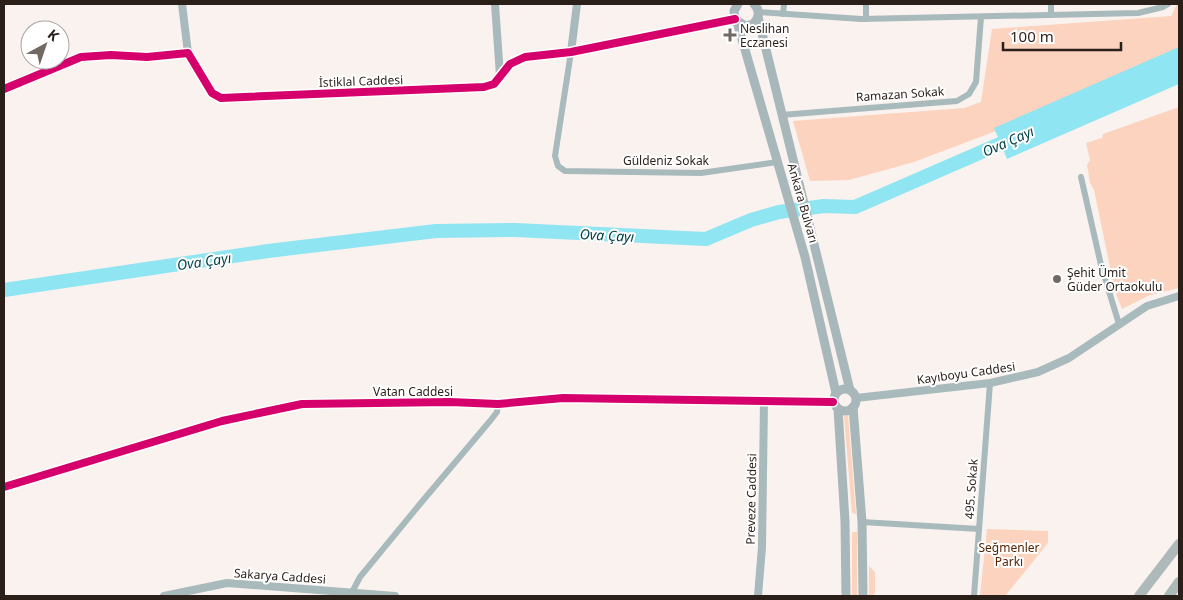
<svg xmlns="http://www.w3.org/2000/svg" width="1183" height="600" font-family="'Noto Sans',sans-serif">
	<rect width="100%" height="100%" fill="#faf2ef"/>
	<g fill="#fbd3be">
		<path d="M 1177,4 L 1179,4 L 1179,48 L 1004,128 L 914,162 L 849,180 L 810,181 L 793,121 L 964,108 L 981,102 L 992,29 L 1171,16 Z"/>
		<path d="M 1179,107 L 1179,288 L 1150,295 L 1122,309 L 1115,291 L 1094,190 L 1090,183 L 1087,165 L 1090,160 L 1086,143 L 1102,138 L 1103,134 Z"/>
		<path d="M 848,415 L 856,514 L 852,513 L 844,416 Z"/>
		<path d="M 987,529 L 1048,531 L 1048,543 L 1005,596 L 980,596 Z"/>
		<rect x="852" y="532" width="5" height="64"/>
		<path d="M 869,566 L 875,572 L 875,593 L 872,596 L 869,596 Z"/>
	</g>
	<path fill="#8fe5f1" d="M 1179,47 L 1179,84 L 1007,159 L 994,128 Z"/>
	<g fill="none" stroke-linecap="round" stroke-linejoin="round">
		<path stroke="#8fe5f1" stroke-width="14" d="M 4,290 L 268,251 L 436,231 L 515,230 L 706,239 L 751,220 L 779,212 L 824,206 L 855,207 L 1016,137"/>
		<g stroke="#a8babc" stroke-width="6">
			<path d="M 759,12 L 861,19 L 1138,13 L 1163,7 L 1168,4"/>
			<path d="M 783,14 L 784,4"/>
			<path d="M 1051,14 L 1051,4"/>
			<path d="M 866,19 L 866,4"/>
			<path d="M 571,52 L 555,156 L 558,166 L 565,171 L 701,173 L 778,162"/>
			<path d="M 781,115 L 957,101 L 969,94 L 976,82 L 981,17"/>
			<path d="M 1081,177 L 1101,265 L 1119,324"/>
			<path d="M 4,487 L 222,421 L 302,404 L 450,402 L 498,404 L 563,398 L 833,402"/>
			<path d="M 862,522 L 979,529"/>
			<path d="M 350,596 L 360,577 L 420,504 L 490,421 L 497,412 L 498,404"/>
			<path d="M 974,596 L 990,383"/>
		</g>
		<g stroke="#a8babc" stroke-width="8">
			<path d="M 182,4 L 188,53"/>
			<path d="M 495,4 L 500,76"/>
			<path d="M 571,52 L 577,4"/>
			<path d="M 4,89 L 81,57 L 111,55 L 147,57 L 188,53 L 212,93 L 221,98 L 484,87 L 494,84 L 510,64 L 525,57 L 571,52 L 735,19"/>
			<path d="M 856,398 L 990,383 L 1038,372 L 1069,358 L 1147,306 L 1179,296"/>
			<path d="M 164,596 L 227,583 L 395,596"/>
			<path d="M 758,596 L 762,547 L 764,402"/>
		</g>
		<g stroke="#a8b7b9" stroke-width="9">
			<path d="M 738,4 L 734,11 L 735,19 L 745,26 L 753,24 C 760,17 760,10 754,4"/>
			<path d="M 758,17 L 850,390"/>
			<path d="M 737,22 L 805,257 L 836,393"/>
			<circle cx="845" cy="400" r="11"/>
			<path d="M 853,407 L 862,522 L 863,596"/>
			<path d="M 838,409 L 845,521 L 846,596"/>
		</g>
		<g stroke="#aeb9ba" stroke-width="10">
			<path d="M 1139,596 L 1179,544"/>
			<path d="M 1169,596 L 1179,582"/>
		</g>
		<g stroke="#fff" stroke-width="11">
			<g id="cycleway">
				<path d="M 4,89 L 81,57 L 111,55 L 147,57 L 188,53 L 212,93 L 221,98 L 484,87 L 494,84 L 510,64 L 525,57 L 571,52 L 735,19"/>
				<path d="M 4,487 L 222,421 L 302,404 L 450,402 L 498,404 L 563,398 L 833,402"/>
			</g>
		</g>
		<use href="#cycleway" stroke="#d6006c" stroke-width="8"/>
	</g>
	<g fill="#736964" stroke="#fff" stroke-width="2">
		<path d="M727.5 27.5h5v5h5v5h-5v5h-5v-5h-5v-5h5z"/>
		<circle cx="1057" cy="279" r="5"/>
	</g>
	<g text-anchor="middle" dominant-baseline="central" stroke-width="4" stroke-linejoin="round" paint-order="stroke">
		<g font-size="12" fill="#2a1f19" stroke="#fff" text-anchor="start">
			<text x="740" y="28">Neslihan<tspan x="740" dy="14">Eczanesi</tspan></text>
			<text x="1067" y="272">Şehit Ümit<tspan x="1067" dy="14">Güder Ortaokulu</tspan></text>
		</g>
		<g font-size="12" fill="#2a1f19" stroke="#fff">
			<text transform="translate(361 81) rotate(-2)">İstiklal Caddesi</text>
			<text transform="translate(900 94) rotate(-4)">Ramazan Sokak</text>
			<text x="666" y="160">Güldeniz Sokak</text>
			<text transform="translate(803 203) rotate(74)">Ankara Bulvarı</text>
			<text transform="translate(966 373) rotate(-8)">Kayıboyu Caddesi</text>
			<text x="413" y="391">Vatan Caddesi</text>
			<text transform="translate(971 489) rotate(-86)">495. Sokak</text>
			<text transform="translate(751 499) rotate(-89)">Preveze Caddesi</text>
			<text transform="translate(280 576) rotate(4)">Sakarya Caddesi</text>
		</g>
		<g font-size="12" fill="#572401" stroke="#fff">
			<text x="1009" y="547">Seğmenler<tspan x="1009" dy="14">Parkı</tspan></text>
		</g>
		<g font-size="14" font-style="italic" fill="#05424a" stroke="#fff">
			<text transform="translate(1008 141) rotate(-24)">Ova Çayı</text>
			<text transform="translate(607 235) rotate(3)">Ova Çayı</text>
			<text transform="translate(204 261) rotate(-8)">Ova Çayı</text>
		</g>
	</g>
	<rect width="1183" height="600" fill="none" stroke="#2a1f19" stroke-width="10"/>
	<g transform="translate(45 45) rotate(40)"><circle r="24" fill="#ffffff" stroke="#aaa5a3"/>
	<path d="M0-4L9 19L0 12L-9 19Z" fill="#736964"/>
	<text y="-8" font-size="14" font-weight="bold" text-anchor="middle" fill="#2a1f19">K</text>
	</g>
	<path d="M1003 42v8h118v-8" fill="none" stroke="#2a1f19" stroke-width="2.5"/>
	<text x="1010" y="42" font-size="15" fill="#2a1f19" stroke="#ffffff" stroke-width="4" paint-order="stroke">100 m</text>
</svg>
